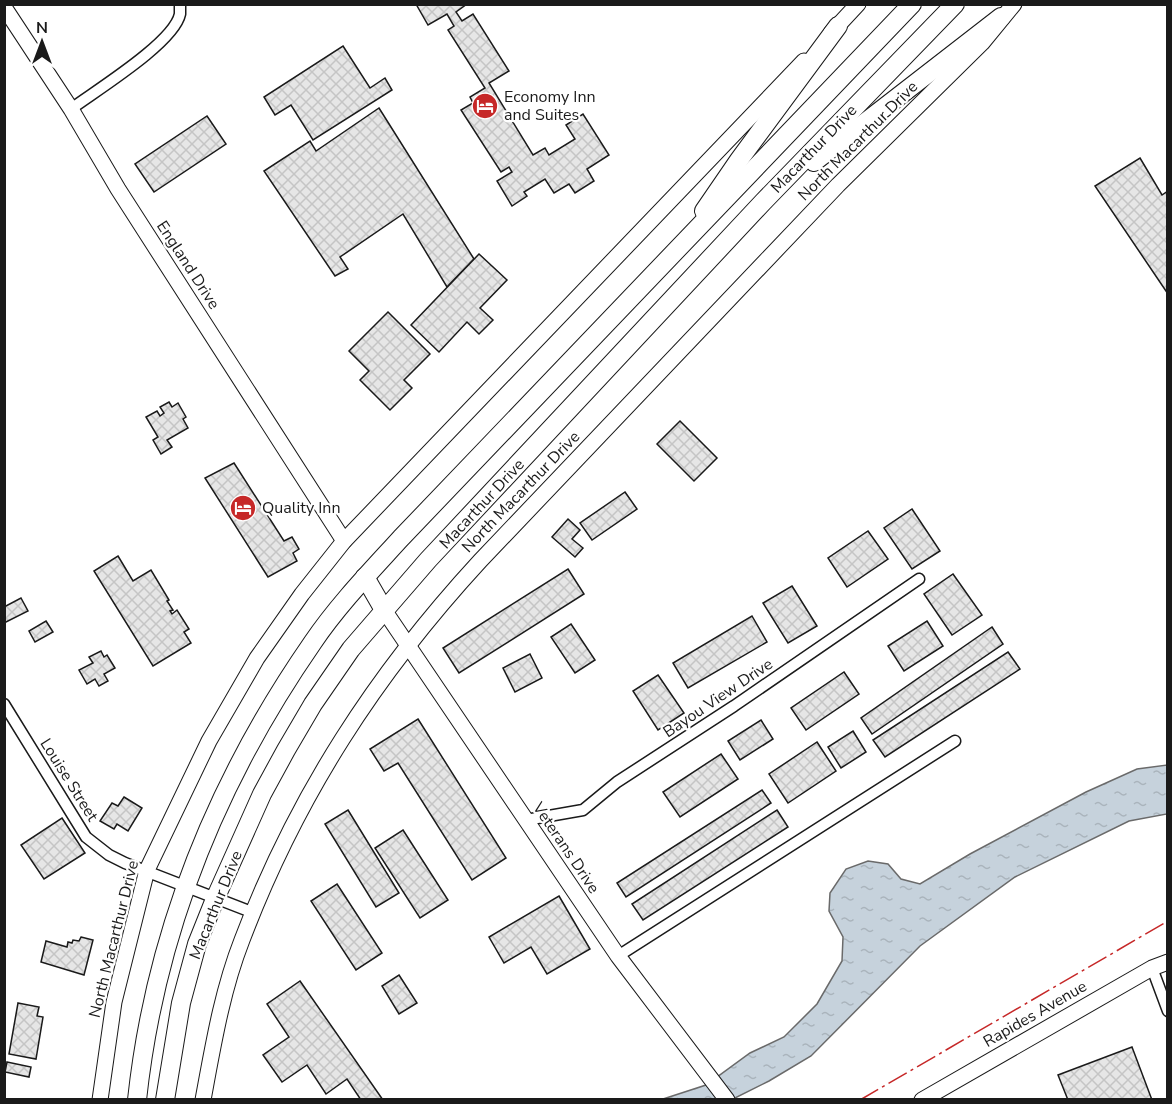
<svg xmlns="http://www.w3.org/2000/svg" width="1172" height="1104" font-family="'Nunito Sans',sans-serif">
	<defs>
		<pattern id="water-ripples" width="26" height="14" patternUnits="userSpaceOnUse" patternTransform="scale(1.5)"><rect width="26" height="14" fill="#c6d2dc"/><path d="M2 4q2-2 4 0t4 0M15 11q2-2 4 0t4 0" fill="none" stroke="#aab4bc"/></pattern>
		<pattern id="building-cross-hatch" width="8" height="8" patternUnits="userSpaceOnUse" patternTransform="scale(1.5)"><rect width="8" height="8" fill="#e6e6e6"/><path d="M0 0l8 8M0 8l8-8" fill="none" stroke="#c5c5c5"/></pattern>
	</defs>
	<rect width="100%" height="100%" fill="#fff"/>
	<path fill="url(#water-ripples)" stroke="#6a6a6a" stroke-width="1.5" d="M 1167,765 L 1167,814 L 1129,821 L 1015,877 L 920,946 L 811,1056 L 769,1081 L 733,1099 L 660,1100 L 706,1085 L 750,1053 L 784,1037 L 817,1004 L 842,961 L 843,937 L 829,911 L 830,893 L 846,869 L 868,861 L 888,864 L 901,879 L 920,884 L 970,854 L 1086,792 L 1137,769 Z"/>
	<g fill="url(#building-cross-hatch)" stroke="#1a1a1a" stroke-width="1.5">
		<path d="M 416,4 L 467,4 L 456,12 L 462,21 L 473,14 L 509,71 L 489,83 L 533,155 L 545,148 L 549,155 L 575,139 L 566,125 L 583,114 L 609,155 L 587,169 L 594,181 L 575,193 L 569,184 L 554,193 L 545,179 L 524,192 L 527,196 L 512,206 L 497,181 L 512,172 L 509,167 L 501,172 L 461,110 L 473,103 L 470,97 L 485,88 L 448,30 L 454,26 L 447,14 L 428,25 Z"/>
		<path d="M 343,46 L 370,88 L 385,78 L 392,90 L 313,140 L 291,105 L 275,115 L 264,97 Z"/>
		<path d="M 379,108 L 474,259 L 447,287 L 403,214 L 340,257 L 348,269 L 335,276 L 264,171 L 310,141 L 316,151 Z"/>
		<path d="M 207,116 L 226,144 L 154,192 L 135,164 Z"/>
		<path d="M 1140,158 L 1162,195 L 1168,191 L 1168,294 L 1095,186 Z"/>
		<path d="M 479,254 L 507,280 L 480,308 L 493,320 L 479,334 L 467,322 L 439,352 L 411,325 Z"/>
		<path d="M 388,312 L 430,354 L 404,380 L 412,388 L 390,410 L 360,380 L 369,371 L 349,351 Z"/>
		<path d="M 169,402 L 172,407 L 178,403 L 186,417 L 183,419 L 188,428 L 167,440 L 172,447 L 161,454 L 153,440 L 158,437 L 146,417 L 157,411 L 160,416 L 164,413 L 160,407 Z"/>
		<path d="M 680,421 L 717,458 L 694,481 L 657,444 Z"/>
		<path d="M 234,463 L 284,541 L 292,537 L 299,549 L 293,553 L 297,561 L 268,577 L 205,478 Z"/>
		<path d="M 625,492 L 637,509 L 592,540 L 580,523 Z"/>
		<path d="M 912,509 L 940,551 L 912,569 L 884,528 Z"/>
		<path d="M 568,519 L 580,530 L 572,539 L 583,548 L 575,557 L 552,537 Z"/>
		<path d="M 868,531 L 888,559 L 847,587 L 828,558 Z"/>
		<path d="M 118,556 L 133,581 L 151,570 L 169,600 L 167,601 L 173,610 L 170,611 L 172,614 L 177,610 L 189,629 L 184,632 L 191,643 L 153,666 L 94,571 Z"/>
		<path d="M 568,569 L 584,594 L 459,673 L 443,648 Z"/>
		<path d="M 953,574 L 982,615 L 952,635 L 924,594 Z"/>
		<path d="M 792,586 L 817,626 L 788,643 L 763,603 Z"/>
		<path d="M 21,598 L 28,611 L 4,623 L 4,607 Z"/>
		<path d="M 752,616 L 767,642 L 688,688 L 673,663 Z"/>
		<path d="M 46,621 L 53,632 L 35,642 L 29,631 Z"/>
		<path d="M 927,621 L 943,646 L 904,671 L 888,646 Z"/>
		<path d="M 571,624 L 595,660 L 575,673 L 551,637 Z"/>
		<path d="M 992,627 L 1003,644 L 872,734 L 861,718 Z"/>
		<path d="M 101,651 L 104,657 L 107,655 L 115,668 L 104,674 L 108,681 L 99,686 L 95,679 L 87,684 L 79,670 L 93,663 L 89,657 Z"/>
		<path d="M 1008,652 L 1020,669 L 885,757 L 873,740 Z"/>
		<path d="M 530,654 L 542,678 L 515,692 L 503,668 Z"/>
		<path d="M 844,672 L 859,694 L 806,730 L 791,708 Z"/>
		<path d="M 658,675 L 684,713 L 658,730 L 633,691 Z"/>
		<path d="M 418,719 L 506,858 L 472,880 L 398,763 L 384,771 L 370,749 Z"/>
		<path d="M 761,720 L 773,739 L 740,760 L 728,741 Z"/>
		<path d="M 853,731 L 866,752 L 841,768 L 828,747 Z"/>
		<path d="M 817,742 L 836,771 L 788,803 L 769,774 Z"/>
		<path d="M 721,754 L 738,779 L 680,817 L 663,792 Z"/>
		<path d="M 762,790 L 771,803 L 626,897 L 617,883 Z"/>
		<path d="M 124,797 L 142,808 L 128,831 L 117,824 L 114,829 L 100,821 L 112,803 L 118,806 Z"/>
		<path d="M 348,810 L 399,893 L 376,907 L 325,824 Z"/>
		<path d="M 777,810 L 788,827 L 643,920 L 632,904 Z"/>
		<path d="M 62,818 L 85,853 L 44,879 L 21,845 Z"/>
		<path d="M 403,830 L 448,900 L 420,918 L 375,848 Z"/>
		<path d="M 337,884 L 382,953 L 356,970 L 311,901 Z"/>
		<path d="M 559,896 L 590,949 L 547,974 L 531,947 L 504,963 L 489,937 Z"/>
		<path d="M 81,937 L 93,940 L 84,975 L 41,962 L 46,941 L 67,947 L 68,942 L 72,943 L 73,940 L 79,941 Z"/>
		<path d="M 399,975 L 417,1003 L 399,1014 L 382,986 Z"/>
		<path d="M 300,981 L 383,1100 L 361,1100 L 347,1079 L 326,1094 L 307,1065 L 282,1082 L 263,1055 L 289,1037 L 267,1004 Z"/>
		<path d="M 18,1003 L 39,1007 L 37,1016 L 43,1017 L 36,1059 L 9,1054 Z"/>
		<path d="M 1132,1047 L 1152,1100 L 1068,1100 L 1058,1075 Z"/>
		<path d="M 7,1062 L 31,1067 L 29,1077 L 5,1072 Z"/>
	</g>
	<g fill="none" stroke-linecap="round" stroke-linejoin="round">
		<g stroke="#1a1a1a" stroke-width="13">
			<g id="street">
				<path d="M 71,109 C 95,91 174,43 180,14 C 180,11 180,8 180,4"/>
				<path d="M 4,704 L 86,837 L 109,855 L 125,863 L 254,913"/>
				<path d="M 526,820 L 583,810 L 617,782 L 734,706 L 919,579"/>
				<path d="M 618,956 L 955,741"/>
				<path d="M 1152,968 L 1168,1011"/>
			</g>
		</g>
		<g stroke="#1a1a1a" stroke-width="17">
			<g id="secondary">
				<path d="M 4,7 L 71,109 L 118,189 L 344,541"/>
				<path d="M 831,33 L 858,4"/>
				<path d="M 384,610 L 618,956 L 727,1100"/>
				<path d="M 100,1100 L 114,1002 L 147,870 L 209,741 L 257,658 L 302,594 L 344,541 L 804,61"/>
				<path d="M 203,1100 C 213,1046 222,991 242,940 C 297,795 376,674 480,561 L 838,185 L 982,43 L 1014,4"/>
				<path d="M 922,1100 L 1152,968 L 1168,962"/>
			</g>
		</g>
		<g stroke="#1a1a1a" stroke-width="20">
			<g id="highway">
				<path d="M 814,162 L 1001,17"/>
				<path d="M 704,211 L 739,160 L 838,26"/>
				<path d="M 365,577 L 384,610"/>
				<path d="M 137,1100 C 155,933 218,779 313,642 C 338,605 371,571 401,538 L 912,4"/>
				<path d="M 165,1100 L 181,1003 L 197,944 L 215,899 L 262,794 L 286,750 L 313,704 L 351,649 L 428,560 L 763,202 L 955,4"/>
			</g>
		</g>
		<use href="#street" stroke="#fff" stroke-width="10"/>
		<use href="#secondary" stroke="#fff" stroke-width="15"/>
		<use href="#highway" stroke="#fff" stroke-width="18"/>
		<path stroke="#c62828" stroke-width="1.5" stroke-dasharray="21 4.5 3 4.5" stroke-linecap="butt" d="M 860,1100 L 1168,921"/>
	</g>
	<defs>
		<g id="hotel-disc" transform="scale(1.35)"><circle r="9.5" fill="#c62828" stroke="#fff"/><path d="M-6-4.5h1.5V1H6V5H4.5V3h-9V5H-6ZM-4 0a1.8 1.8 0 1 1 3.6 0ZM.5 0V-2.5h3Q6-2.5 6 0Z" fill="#fff"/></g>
	</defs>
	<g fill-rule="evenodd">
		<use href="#hotel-disc" x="485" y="106"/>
		<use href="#hotel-disc" x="243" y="508"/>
	</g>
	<g text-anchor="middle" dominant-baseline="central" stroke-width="4.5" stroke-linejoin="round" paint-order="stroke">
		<g font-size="16" fill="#1a1a1a" stroke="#fff" text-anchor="start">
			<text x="504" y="97">Economy Inn<tspan x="504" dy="18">and Suites</tspan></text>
			<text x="262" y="508">Quality Inn</text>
		</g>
		<g font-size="16" fill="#1a1a1a" stroke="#fff">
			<text transform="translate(858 141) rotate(-45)">North Macarthur Drive</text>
			<text transform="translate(814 149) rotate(-46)">Macarthur Drive</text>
			<text transform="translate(188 265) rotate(57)">England Drive</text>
			<text transform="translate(521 492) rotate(-46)">North Macarthur Drive</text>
			<text transform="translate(482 504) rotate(-47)">Macarthur Drive</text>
			<text transform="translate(718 698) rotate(-34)">Bayou View Drive</text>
			<text transform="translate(69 780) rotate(58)">Louise Street</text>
			<text transform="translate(566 848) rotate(56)">Veterans Drive</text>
			<text transform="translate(216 905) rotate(-68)">Macarthur Drive</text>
			<text transform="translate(114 939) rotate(-76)">North Macarthur Drive</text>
			<text transform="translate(1035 1014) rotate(-30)">Rapides Avenue</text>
		</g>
	</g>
	<rect width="1172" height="1104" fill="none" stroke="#1a1a1a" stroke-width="12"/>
	<g transform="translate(42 42)" stroke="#ffffff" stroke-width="4.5" paint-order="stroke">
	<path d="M0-4.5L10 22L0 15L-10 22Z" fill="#1a1a1a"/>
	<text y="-9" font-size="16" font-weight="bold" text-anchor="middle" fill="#1a1a1a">N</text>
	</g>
</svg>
